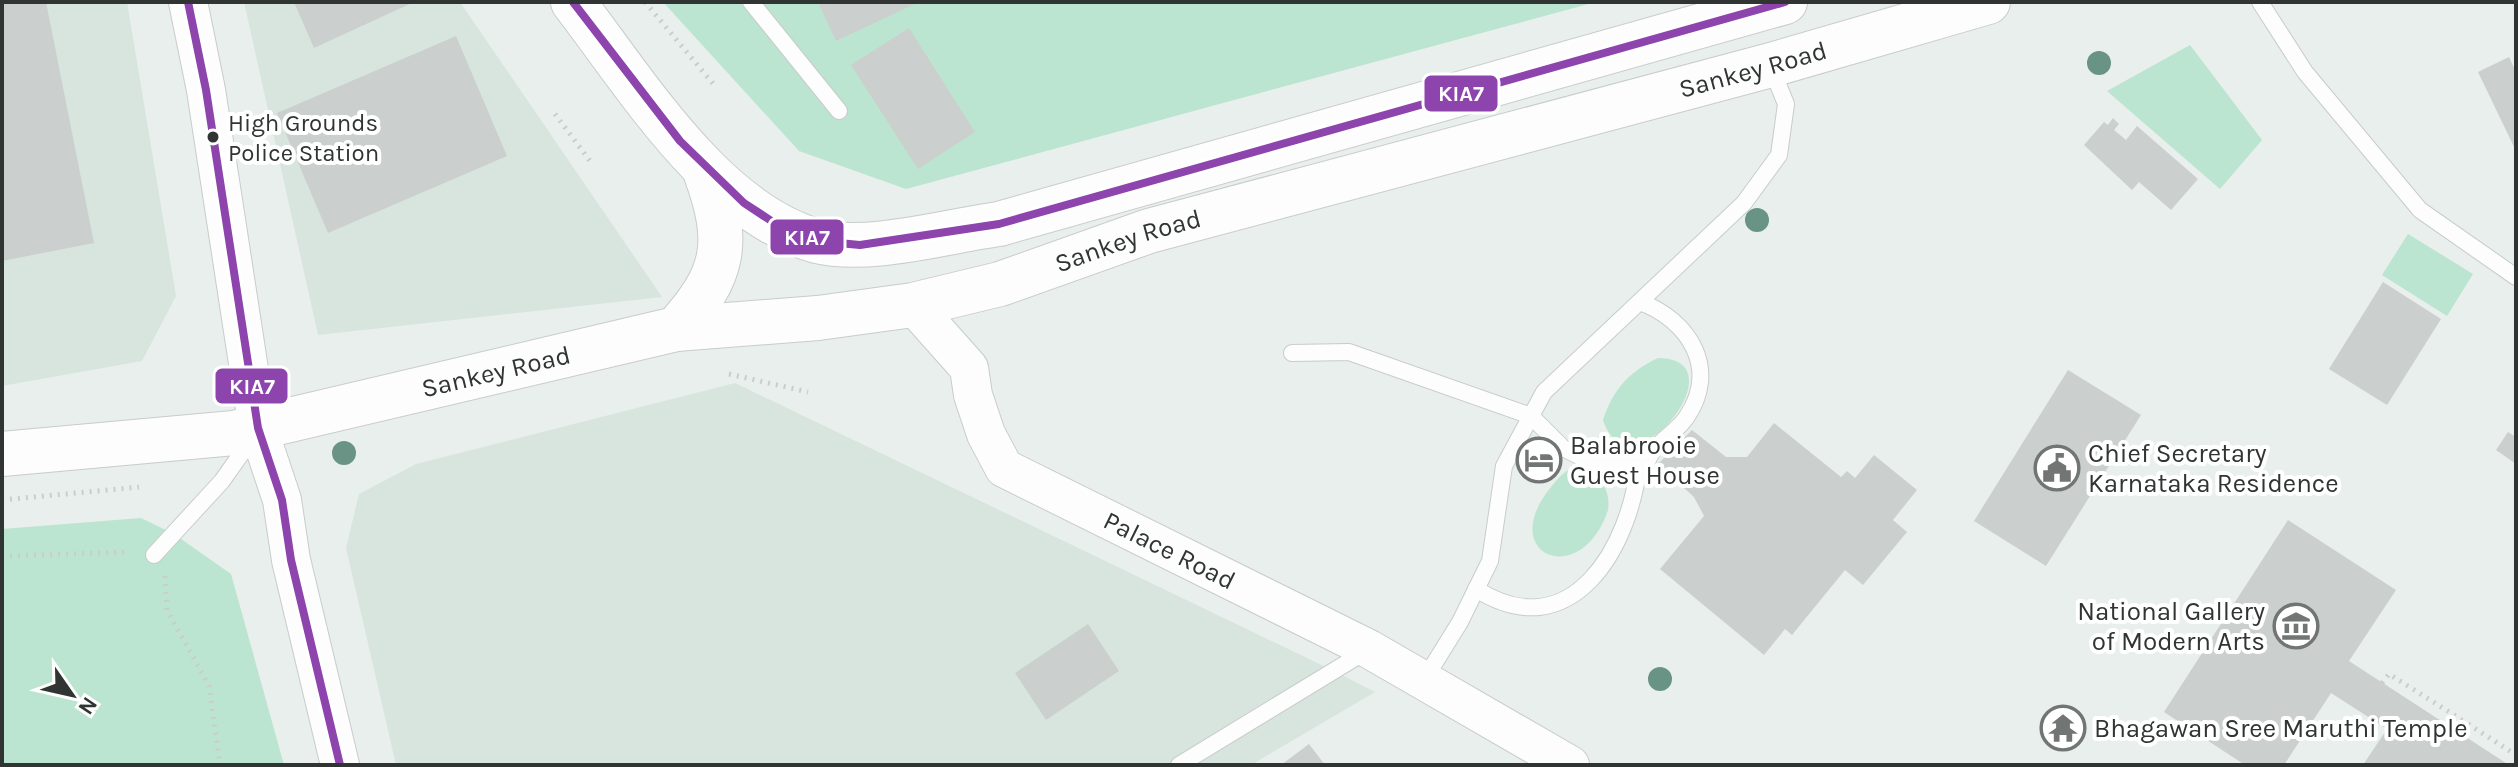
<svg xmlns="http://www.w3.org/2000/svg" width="2518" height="767" font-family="Karla,sans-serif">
	<rect width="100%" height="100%" fill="#e9efec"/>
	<g fill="#d8e5de">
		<path d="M 2,2 L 127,2 L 176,296 L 142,361 L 2,386 Z"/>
		<path d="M 244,2 L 460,2 L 662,297 L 318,335 Z"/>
		<path d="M 735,383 L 1334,671 L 1375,692 L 1251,765 L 396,765 L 346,548 L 359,494 L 416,464 Z"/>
	</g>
	<g fill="#bbe5d0">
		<path d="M 663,2 L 1596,2 L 906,189 L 799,151 Z"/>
		<path d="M 2190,45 L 2262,140 L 2220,189 L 2107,91 Z"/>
		<path d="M 2408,234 L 2473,274 L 2447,316 L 2382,275 Z"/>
		<path d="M 1658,358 C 1743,358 1629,500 1603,420 C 1613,389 1630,371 1658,358 Z"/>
		<path d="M 1581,467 C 1600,474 1611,490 1608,510 C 1581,591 1495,555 1551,487 C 1561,475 1566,468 1581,467 Z"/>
		<path d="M 141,518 L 174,534 L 231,574 L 284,765 L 2,765 L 2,529 Z"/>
	</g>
	<g fill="#cbd0ce">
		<path d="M 2,2 L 46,2 L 94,243 L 2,261 Z"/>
		<path d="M 294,2 L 414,2 L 314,48 Z"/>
		<path d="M 818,2 L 919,2 L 836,41 Z"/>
		<path d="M 909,28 L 975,132 L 918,169 L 851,65 Z"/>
		<path d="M 456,36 L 507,156 L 328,233 L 277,113 Z"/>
		<path d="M 2509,57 L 2516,72 L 2516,151 L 2478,72 Z"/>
		<path d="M 2113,118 L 2119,124 L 2114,130 L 2126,140 L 2137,126 L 2198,179 L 2171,210 L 2139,182 L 2132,190 L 2084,145 L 2104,122 L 2108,125 Z"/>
		<path d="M 2383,282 L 2441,319 L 2387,405 L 2329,369 Z"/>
		<path d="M 2068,370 L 2141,415 L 2046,566 L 1974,521 Z"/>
		<path d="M 1774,423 L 1841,477 L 1847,471 L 1855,478 L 1874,455 L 1917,490 L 1893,520 L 1907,532 L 1863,585 L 1845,570 L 1792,635 L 1785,629 L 1764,655 L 1660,569 L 1704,516 L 1694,497 L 1658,464 L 1692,430 L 1726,457 L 1747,457 Z"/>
		<path d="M 2508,432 L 2516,437 L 2516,464 L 2496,450 Z"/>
		<path d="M 2288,520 L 2396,590 L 2349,661 L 2509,765 L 2363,765 L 2387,729 L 2331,693 L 2284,765 L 2245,765 L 2164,712 Z"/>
		<path d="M 1088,624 L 1119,671 L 1046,720 L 1015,673 Z"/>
		<path d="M 1309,744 L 1325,765 L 1281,765 Z"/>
	</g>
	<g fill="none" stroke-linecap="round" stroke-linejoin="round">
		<g stroke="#c8ccca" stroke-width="18">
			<g id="service">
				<path d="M 751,2 L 839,111"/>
				<path d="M 2260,2 L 2305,72 L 2420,210 L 2516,277"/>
				<path d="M 1292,353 L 1349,352 L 1531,416 L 1563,448 L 1583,458 L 1605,463 L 1647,463 C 1651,445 1675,434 1686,418 C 1720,369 1689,320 1640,302"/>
				<path d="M 154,555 L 222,481 L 253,437"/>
				<path d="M 1476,589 C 1572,650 1631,546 1639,462"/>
				<path d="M 1424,680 L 1460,622 L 1490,561 L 1504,466 L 1544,392 L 1744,203 L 1779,155 L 1786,104 L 1771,67"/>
				<path d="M 1179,765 L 1368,650"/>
			</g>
		</g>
		<g stroke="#c8ccca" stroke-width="40">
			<g id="tertiary">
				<path d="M 188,2 L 206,90 L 258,428 L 282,500 L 291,560 L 340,765"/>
				<path id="s1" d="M 913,305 L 969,368 L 973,395 L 986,434 L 1004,468 L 1369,649 L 1570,765"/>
			</g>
		</g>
		<g stroke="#c8ccca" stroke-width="46">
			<g id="primary">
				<path d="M 573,2 C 635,82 714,213 817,241 C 868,254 947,231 999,224 L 1785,2"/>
				<path d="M 676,329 C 725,275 731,243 706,174"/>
				<path id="s2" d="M 2,454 L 234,433 L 676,329 L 818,318 L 913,305 L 1000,284 L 1149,231 L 1771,65 L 1988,2"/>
			</g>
		</g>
		<g stroke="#cbcdcb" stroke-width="5" stroke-dasharray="2 6" stroke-linecap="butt">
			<path d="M 645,2 L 715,86"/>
			<path d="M 555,114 L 590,161"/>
			<path d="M 729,374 L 808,392"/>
			<path d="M 2,500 L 139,487"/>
			<path d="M 2,556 L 129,552"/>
			<path d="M 165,576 L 167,610 L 209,686 L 220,765"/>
			<path d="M 2382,683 L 2389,674 L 2465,722"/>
			<path d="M 2458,732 L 2465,722 L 2516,755"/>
		</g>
		<use href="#service" stroke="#fcfdfc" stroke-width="16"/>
		<use href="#tertiary" stroke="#fcfdfc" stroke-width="38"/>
		<use href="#primary" stroke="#fcfdfc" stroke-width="44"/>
		<g stroke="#fff" stroke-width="14">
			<g id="bus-1">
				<path d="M 188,2 L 206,90 L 258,428 L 282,500 L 291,560 L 340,765"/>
				<path d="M 573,2 L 680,141 L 744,203 L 779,226 L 817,241 L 860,245 L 999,224 L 1785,2"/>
			</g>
		</g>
		<use href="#bus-1" stroke="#8e44ad" stroke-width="8"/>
	</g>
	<g fill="#699385">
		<circle cx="2099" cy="63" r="12"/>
		<circle cx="1757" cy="220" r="12"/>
		<circle cx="344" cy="453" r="12"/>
		<circle cx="1660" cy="679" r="12"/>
	</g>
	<defs>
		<g id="hotel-ring" transform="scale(2.3)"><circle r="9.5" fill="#fff" stroke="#717573" stroke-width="1.5"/><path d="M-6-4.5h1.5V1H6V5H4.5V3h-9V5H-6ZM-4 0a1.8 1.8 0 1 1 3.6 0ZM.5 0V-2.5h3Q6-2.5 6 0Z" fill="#717573"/></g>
		<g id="civic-ring" transform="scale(2.3)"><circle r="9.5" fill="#fff" stroke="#717573" stroke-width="1.5"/><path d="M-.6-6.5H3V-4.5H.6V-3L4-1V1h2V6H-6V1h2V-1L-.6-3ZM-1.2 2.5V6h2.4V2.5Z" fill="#717573"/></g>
		<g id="museum-ring" transform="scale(2.3)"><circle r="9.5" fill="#fff" stroke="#717573" stroke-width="1.5"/><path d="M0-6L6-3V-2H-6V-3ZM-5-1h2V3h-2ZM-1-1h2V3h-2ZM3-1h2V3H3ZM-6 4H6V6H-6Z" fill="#717573"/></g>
		<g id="temple-ring" transform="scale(2.3)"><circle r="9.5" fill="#fff" stroke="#717573" stroke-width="1.5"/><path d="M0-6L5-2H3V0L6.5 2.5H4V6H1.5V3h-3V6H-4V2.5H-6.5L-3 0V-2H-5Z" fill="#717573"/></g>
	</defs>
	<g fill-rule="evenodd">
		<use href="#hotel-ring" x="1539" y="460"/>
		<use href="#civic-ring" x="2057" y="468"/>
		<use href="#museum-ring" x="2296" y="626"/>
		<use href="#temple-ring" x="2063" y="728"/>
	</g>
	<circle fill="#303432" stroke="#fff" stroke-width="3" cx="213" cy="137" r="7"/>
	<g text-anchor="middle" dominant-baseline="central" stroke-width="8" stroke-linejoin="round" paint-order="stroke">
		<g font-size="24" fill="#303432" stroke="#fff" text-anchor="start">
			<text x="228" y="123">High Grounds<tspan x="228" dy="30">Police Station</tspan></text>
		</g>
		<g font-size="26" fill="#303432" stroke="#fff">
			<text stroke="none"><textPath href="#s2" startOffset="1798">Sankey Road</textPath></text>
			<text stroke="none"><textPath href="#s2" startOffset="1150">Sankey Road</textPath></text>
			<text stroke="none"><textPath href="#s2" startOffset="502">Sankey Road</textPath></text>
			<text stroke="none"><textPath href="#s1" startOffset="376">Palace Road</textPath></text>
		</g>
		<g font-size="26" fill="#303432" stroke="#fff" text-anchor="start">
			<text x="1570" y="445">Balabrooie<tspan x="1570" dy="30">Guest House</tspan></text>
			<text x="2088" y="453">Chief Secretary<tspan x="2088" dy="30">Karnataka Residence</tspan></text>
			<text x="2265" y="611" text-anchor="end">National Gallery<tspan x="2265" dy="30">of Modern Arts</tspan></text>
			<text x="2094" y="728">Bhagawan Sree Maruthi Temple</text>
		</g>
	</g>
	<g stroke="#fff" stroke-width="3">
		<rect x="1423" y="74" width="76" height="39" rx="8" fill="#8e44ad"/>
		<rect x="769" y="218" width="76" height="38" rx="8" fill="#8e44ad"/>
		<rect x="214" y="367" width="75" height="38" rx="8" fill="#8e44ad"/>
	</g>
	<g font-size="22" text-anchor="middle" font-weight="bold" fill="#fff">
		<text x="1461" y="101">KIA7</text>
		<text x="807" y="245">KIA7</text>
		<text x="252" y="394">KIA7</text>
	</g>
	<rect width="2518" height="767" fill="none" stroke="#303432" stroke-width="8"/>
	<g transform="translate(72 695) rotate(124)" stroke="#ffffff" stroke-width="6" paint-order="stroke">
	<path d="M0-6L14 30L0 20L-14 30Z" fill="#303432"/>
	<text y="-12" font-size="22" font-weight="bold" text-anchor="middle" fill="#303432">N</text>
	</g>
</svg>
